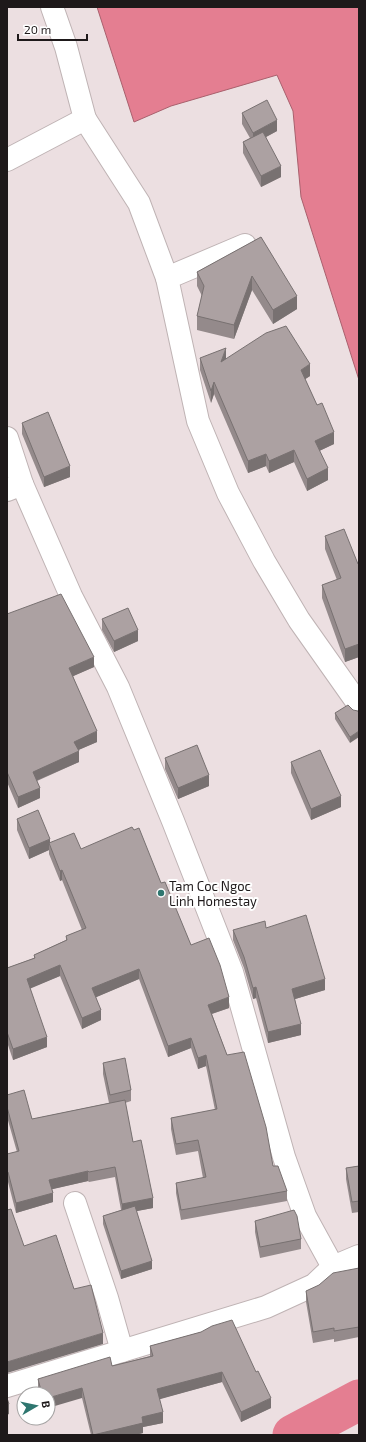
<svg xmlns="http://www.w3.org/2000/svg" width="366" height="1442" font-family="'Exo 2',sans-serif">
	<rect width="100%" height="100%" fill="#ecdfe1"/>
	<path fill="#e47e91" stroke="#a9606d" d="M 97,7 L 359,7 L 359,380 L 301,197 L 293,111 L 277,75 L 171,106 L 134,122 Z"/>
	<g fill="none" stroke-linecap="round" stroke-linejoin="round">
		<path stroke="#e47e91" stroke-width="41" d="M 293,1435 L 359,1400"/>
		<g stroke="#bfb3b4" stroke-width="24">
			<g id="minor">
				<path d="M 85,119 L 139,203 L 167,278"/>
				<path d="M 7,160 L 85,119 L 66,47 L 52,7"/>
				<path d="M 245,245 L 167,278 L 198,421 L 228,493 L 264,561 L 299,620 L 359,705"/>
				<path d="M 7,438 L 22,484"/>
				<path d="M 7,490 L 22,484 L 71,596 L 118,687 L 173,821 L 232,972 L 284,1157 L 305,1216 L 333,1267"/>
				<path d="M 75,1203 L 107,1298 L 122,1351"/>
				<path d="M 7,1386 L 266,1307 L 314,1285 L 333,1267 L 359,1256"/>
			</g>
		</g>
		<use href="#minor" stroke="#fff" stroke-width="22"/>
	</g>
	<g fill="#948a8b">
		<path d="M 242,113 L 277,131 L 266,137 L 281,177 L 261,187 L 243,153 L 243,142 L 250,138 L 242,124 Z"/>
		<path d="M 261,237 L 297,309 L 273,324 L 252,290 L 234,339 L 197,330 L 197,316 L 202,296 L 197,286 L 197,272 Z"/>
		<path d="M 200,358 L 226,359 L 310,376 L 305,379 L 334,444 L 319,451 L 328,480 L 307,491 L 294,462 L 269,473 L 266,466 L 248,473 L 214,394 L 211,403 L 200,370 Z"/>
		<path d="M 22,423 L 70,477 L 44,487 L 22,434 Z"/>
		<path d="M 325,536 L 358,564 L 359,563 L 359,657 L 345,662 L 322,598 L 322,585 L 337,580 L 325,549 Z"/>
		<path d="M 7,614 L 94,667 L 73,676 L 97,742 L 78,750 L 79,762 L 37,781 L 40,798 L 18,808 L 7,782 Z"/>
		<path d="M 102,619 L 138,641 L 114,652 L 102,630 Z"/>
		<path d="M 353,710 L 350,743 L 335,719 L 335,713 Z"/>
		<path d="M 165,758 L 209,786 L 178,799 L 165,769 Z"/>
		<path d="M 291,762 L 341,807 L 311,820 L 291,773 Z"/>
		<path d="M 17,819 L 50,843 L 81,849 L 161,883 L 191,945 L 229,1008 L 212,1014 L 227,1055 L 273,1166 L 287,1191 L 287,1201 L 181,1220 L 176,1193 L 176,1183 L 203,1178 L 198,1151 L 176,1155 L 171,1129 L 171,1118 L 215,1110 L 206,1066 L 198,1069 L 191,1048 L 168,1057 L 139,979 L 96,997 L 101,1020 L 82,1029 L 60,976 L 30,988 L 47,1047 L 13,1060 L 7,1042 L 7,968 L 34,958 L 34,955 L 66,940 L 66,936 L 82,930 L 62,880 L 60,881 L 49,854 L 49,850 L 29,859 L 17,830 Z"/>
		<path d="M 266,928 L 325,990 L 295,999 L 301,1035 L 268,1043 L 256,998 L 253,999 L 244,968 L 233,940 L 233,930 Z"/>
		<path d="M 103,1063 L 131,1090 L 131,1101 L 125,1103 L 133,1142 L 153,1208 L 136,1211 L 152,1269 L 121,1279 L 103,1224 L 103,1216 L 121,1210 L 115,1177 L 89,1182 L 88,1181 L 52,1189 L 53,1202 L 16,1213 L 8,1182 L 7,1154 L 17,1152 L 7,1117 L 7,1095 L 32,1119 L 109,1103 L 103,1074 Z"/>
		<path d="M 359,1166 L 359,1212 L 352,1213 L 346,1179 L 346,1168 Z"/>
		<path d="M 255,1221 L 301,1239 L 301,1249 L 260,1258 L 255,1232 Z"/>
		<path d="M 359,1268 L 359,1337 L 334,1342 L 334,1339 L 313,1343 L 306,1302 L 306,1291 Z"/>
		<path d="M 201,1332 L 271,1408 L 241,1422 L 222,1382 L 159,1399 L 163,1423 L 143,1427 L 143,1433 L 135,1435 L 91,1435 L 82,1398 L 48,1394 L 39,1394 L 38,1390 L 38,1379 L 112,1366 L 150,1356 L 150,1346 Z"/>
	</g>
	<g fill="#787171">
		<path d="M 277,120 L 277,131 L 253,144 L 253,133 Z"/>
		<path d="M 281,166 L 281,177 L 261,187 L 261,176 Z"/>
		<path d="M 252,276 L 252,290 L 234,339 L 234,325 Z"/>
		<path d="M 297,296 L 297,309 L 273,324 L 273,310 Z"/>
		<path d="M 226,348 L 226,360 L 221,362 Z"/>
		<path d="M 310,364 L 310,376 L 301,382 L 301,370 Z"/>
		<path d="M 214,382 L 214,394 L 211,403 L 211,391 Z"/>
		<path d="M 334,432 L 334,444 L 315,453 L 315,441 Z"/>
		<path d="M 294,450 L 294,462 L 269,473 L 269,461 Z"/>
		<path d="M 266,454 L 266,466 L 248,473 L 248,461 Z"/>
		<path d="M 70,466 L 70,477 L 44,487 L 44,477 Z"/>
		<path d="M 328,468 L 328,480 L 307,491 L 307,479 Z"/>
		<path d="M 138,630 L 138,641 L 114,652 L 114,641 Z"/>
		<path d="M 359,644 L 359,657 L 345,662 L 345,649 Z"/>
		<path d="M 94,657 L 94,667 L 69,678 L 69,668 Z"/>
		<path d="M 97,731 L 97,742 L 74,752 L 74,742 Z"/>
		<path d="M 359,731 L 359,737 L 350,743 L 350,737 Z"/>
		<path d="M 79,751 L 79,762 L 33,782 L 33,772 Z"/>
		<path d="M 209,775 L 209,786 L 178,799 L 178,788 Z"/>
		<path d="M 40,788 L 40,798 L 18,808 L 18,797 Z"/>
		<path d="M 341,796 L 341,807 L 311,820 L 311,809 Z"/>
		<path d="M 50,839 L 50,845 L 49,843 L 49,850 L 29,859 L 29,848 Z"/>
		<path d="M 62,870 L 62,880 L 60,881 L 60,871 Z"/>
		<path d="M 60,965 L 60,976 L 27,990 L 27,979 Z"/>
		<path d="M 139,969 L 139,979 L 92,999 L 92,988 Z"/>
		<path d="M 325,979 L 325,990 L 292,1000 L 292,989 Z"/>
		<path d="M 256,987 L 256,998 L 253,999 L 253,988 Z"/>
		<path d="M 229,997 L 229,1008 L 208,1015 L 208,1005 Z"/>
		<path d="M 101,1010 L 101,1020 L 82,1029 L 82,1018 Z"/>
		<path d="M 301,1024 L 301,1035 L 268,1043 L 268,1032 Z"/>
		<path d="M 47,1037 L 47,1047 L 13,1060 L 13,1049 Z"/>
		<path d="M 191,1038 L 191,1048 L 168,1057 L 168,1046 Z"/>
		<path d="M 206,1055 L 206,1066 L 198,1069 L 198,1058 Z"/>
		<path d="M 88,1171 L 88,1181 L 49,1190 L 49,1180 Z"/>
		<rect x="7" y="1172" width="1" height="10"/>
		<path d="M 53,1193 L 53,1202 L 16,1213 L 16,1203 Z"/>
		<path d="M 153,1198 L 153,1208 L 122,1214 L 122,1204 Z"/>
		<path d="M 152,1261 L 152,1269 L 121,1279 L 121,1271 Z"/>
		<path d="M 103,1333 L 103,1344 L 7,1373 L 7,1362 Z"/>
		<path d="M 222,1372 L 222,1382 L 157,1400 L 157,1389 Z"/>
		<path d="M 82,1388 L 82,1398 L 48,1408 L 48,1398 Z"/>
		<path d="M 271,1398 L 271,1408 L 241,1422 L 241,1412 Z"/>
		<path d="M 7,1404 L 9,1404 L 9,1414 L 7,1415 Z"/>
		<path d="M 163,1412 L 163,1423 L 143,1427 L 143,1433 L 135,1435 L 93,1435 L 142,1417 Z"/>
	</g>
	<g fill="#aca1a2" stroke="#787171">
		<path d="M 267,100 L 277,120 L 253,133 L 242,113 Z"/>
		<path d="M 263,132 L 281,166 L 261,176 L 243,142 Z"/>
		<path d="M 261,237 L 297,296 L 273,310 L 252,276 L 234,325 L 197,316 L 204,286 L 197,272 Z"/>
		<path d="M 286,326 L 310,364 L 301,370 L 317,405 L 322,403 L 334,432 L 315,441 L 328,468 L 307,479 L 294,450 L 269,461 L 266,454 L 248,461 L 214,382 L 211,391 L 200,358 L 226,348 L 221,362 L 266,333 Z"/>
		<path d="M 48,412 L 70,466 L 44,477 L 22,423 Z"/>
		<path d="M 344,529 L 358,564 L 359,563 L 359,644 L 345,649 L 322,585 L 341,578 L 325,536 Z"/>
		<path d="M 61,594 L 94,657 L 69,668 L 97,731 L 74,742 L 79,751 L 33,772 L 40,788 L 18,797 L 7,772 L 7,614 Z"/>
		<path d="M 128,608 L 138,630 L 114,641 L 102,619 Z"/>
		<path d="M 348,705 L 353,710 L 358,711 L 359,713 L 359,731 L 350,737 L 335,713 Z"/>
		<path d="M 197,745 L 209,775 L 178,788 L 165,758 Z"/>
		<path d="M 320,750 L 341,796 L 311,809 L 291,762 Z"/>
		<path d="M 38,810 L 50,839 L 29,848 L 17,819 Z"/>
		<path d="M 132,827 L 134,830 L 139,828 L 161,883 L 165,882 L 191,945 L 209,938 L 220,965 L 229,997 L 208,1005 L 227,1055 L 244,1052 L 266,1127 L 273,1166 L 278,1166 L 287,1191 L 181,1210 L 176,1183 L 206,1177 L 198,1140 L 176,1144 L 171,1118 L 217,1109 L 206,1055 L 198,1058 L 191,1038 L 168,1046 L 139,969 L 92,988 L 101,1010 L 82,1018 L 60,965 L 27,979 L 47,1037 L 13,1049 L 7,1032 L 7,968 L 35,958 L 34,955 L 67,940 L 66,936 L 86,928 L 62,870 L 60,871 L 49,843 L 74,833 L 81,849 Z"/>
		<path d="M 306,915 L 325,979 L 292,989 L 301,1024 L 268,1032 L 256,987 L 253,988 L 244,957 L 233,930 L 265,921 L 266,928 Z"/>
		<path d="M 125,1058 L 131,1090 L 110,1095 L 103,1063 Z"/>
		<path d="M 24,1090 L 32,1119 L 125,1100 L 133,1142 L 141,1140 L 153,1198 L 122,1204 L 115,1167 L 89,1172 L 88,1171 L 49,1180 L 53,1193 L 16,1203 L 8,1172 L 7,1172 L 7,1154 L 19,1151 L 7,1107 L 7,1095 Z"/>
		<path d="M 359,1166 L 359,1201 L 352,1202 L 346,1168 Z"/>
		<path d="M 135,1206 L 152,1261 L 121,1271 L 103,1216 Z"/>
		<path d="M 11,1209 L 24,1246 L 56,1235 L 74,1289 L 91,1285 L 103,1333 L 7,1362 L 7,1210 Z"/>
		<path d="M 294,1210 L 297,1216 L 301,1239 L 260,1247 L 255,1221 Z"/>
		<path d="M 359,1268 L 359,1327 L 334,1331 L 334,1328 L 313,1332 L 306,1291 L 319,1285 L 333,1273 Z"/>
		<path d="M 232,1320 L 256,1372 L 258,1371 L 271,1398 L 241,1412 L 222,1372 L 157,1389 L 163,1412 L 142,1417 L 143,1423 L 93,1435 L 82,1388 L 48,1398 L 48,1394 L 42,1394 L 38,1379 L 110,1357 L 112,1366 L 153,1356 L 150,1346 L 201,1332 L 212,1326 Z"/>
		<path d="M 7,1398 L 9,1404 L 7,1404 Z"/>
	</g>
	<circle fill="#2e766f" stroke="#fff" stroke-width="1.5" cx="161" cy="893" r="4"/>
	<g text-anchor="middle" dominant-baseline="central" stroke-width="4" stroke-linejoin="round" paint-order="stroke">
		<g font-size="13" fill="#1e191a" stroke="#fff" text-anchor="start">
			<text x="169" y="886">Tam Coc Ngoc<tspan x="169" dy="15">Linh Homestay</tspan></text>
		</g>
	</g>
	<rect width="366" height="1442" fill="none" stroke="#1e191a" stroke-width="16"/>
	<g transform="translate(36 1406) rotate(81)"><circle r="19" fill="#ffffff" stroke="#a5a3a3"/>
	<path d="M0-3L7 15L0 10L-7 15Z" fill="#2e766f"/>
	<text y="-6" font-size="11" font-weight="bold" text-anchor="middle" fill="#1e191a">B</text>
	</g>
	<path d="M18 34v6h69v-6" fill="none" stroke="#1e191a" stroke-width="2"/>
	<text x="24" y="34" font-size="12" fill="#1e191a" stroke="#ffffff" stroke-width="3" paint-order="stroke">20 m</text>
</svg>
